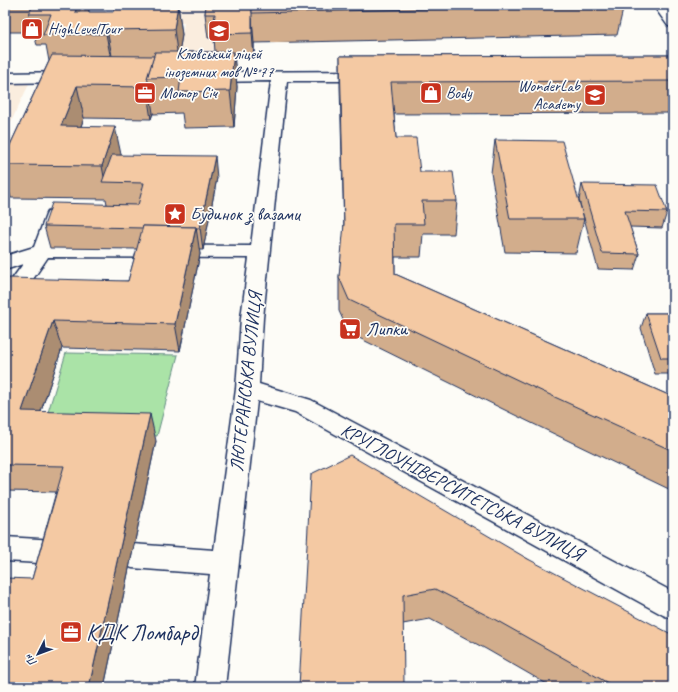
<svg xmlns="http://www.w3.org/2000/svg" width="678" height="692" font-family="Caveat,sans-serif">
	<rect width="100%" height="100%" fill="#fdfcf7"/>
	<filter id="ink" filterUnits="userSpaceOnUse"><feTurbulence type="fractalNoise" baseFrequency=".025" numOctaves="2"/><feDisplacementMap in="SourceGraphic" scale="8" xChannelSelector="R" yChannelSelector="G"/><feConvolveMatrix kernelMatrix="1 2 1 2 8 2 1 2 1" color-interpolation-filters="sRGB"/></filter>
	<g filter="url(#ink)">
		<g fill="#faedde">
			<path d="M 129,5 L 444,5 L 255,26 L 254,58 L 178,59 L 184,23 L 123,23 Z"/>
			<path d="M 5,80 L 31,80 L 5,134 Z"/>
		</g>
		<path fill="#aae3a7" stroke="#628982" d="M 66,353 L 178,355 L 157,436 L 42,432 Z"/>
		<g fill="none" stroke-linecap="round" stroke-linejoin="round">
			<g stroke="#1b2f5e" stroke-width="3">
				<g id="minor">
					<path d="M 653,5 L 667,5 L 673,13 L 673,27 L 668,26 Z"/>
					<path d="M 370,71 L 376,73 L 378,76 L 376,79 L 370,81 L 287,81 L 263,318 L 259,384 L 311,400 L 673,592 L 673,619 L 663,615 L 295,412 L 257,401 L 225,687 L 195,687 L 210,574 L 132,568 L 123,564 L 119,556 L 123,548 L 132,544 L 214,550 L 236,389 L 241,318 L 249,258 L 48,257 L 12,310 L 5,312 L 5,289 L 23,264 L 5,270 L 5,256 L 34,247 L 46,215 L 48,211 L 55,209 L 69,211 L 71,215 L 69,219 L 62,221 L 54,245 L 251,246 L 271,81 L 206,82 L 200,80 L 198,77 L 200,74 L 206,72 Z"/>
					<path d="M 72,72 L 78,74 L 80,77 L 78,80 L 72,82 L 5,83 L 5,73 Z"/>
					<path d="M 5,537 L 56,540 L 65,544 L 69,552 L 65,560 L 56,564 L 5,561 Z"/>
				</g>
			</g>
			<use href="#minor" fill="#fdfcf7" fill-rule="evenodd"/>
		</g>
		<g fill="#d2ad8c" stroke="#1b2f5e">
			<path d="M 5,5 L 88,5 L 89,12 L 113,12 L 178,5 L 182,35 L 179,52 L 215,52 L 214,38 L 208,38 L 205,14 L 206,5 L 624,5 L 617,35 L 254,43 L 254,58 L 234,58 L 237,87 L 234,127 L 184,128 L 182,113 L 153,114 L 153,113 L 151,119 L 84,118 L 81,126 L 121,155 L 217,178 L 203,250 L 199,250 L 200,254 L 180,351 L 62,348 L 41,411 L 156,441 L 104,687 L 5,687 L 32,579 L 56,492 L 5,491 L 5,287 L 128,281 L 137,249 L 50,248 L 44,226 L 107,204 L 106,199 L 11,198 L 5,178 L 5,156 L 49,61 L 46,45 L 37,45 L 33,32 L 5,32 Z"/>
			<path d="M 673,55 L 673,113 L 394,114 L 396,138 L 420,172 L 457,201 L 454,234 L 423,234 L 421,257 L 395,257 L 395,274 L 673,397 L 673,491 L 517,416 L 349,333 L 339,311 L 339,277 L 344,231 L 340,87 L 340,56 Z"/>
			<path d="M 495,140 L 584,219 L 576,253 L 505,252 L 491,173 Z"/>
			<path d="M 582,184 L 667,212 L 662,228 L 630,227 L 639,254 L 634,270 L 598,269 L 579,200 Z"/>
			<path d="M 646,313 L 673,313 L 673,374 L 655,374 L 641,328 Z"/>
			<path d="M 311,474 L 528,559 L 673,687 L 552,687 L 486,649 L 430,619 L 403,624 Z"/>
		</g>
		<g fill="#ab8d72" stroke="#1b2f5e">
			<path d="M 78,5 L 88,5 L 90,18 L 75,12 Z"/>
			<path d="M 178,5 L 182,35 L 178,59 L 174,29 Z"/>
			<path d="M 252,18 L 254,43 L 254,58 L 252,33 Z"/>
			<path d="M 107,30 L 113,61 L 112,65 L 106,34 Z"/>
			<path d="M 234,52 L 237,87 L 234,127 L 230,91 Z"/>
			<path d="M 148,81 L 153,113 L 151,119 L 146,87 Z"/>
			<path d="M 77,86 L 84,118 L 69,158 L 61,126 Z"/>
			<path d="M 115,127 L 122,159 L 105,182 L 102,166 Z"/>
			<path d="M 215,156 L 217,178 L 203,250 L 200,228 Z"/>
			<path d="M 196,227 L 200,254 L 180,351 L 175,324 Z"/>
			<path d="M 53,321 L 62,348 L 32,438 L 22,411 Z"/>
			<path d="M 150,414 L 156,441 L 104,687 L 89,687 Z"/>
		</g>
		<g fill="#f4c9a3" stroke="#1b2f5e">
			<path d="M 33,5 L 78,5 L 75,12 L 113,12 L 115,6 L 178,5 L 174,29 L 107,30 L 106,34 L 43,35 L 51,14 L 29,14 Z"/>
			<path d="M 206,5 L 252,5 L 252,33 L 213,34 L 215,14 L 205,14 Z"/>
			<path d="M 252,5 L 592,5 L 252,13 Z"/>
			<path d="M 155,52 L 234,52 L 230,91 L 179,92 L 181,77 L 147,78 Z"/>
			<path d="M 52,55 L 154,56 L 147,78 L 148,81 L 146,87 L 77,86 L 61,126 L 115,127 L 102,166 L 5,165 L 5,156 Z"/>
			<path d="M 673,55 L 673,81 L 391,82 L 396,138 L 416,138 L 420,172 L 453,172 L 457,201 L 422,201 L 424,224 L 394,224 L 395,274 L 673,397 L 673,451 L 524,383 L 349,300 L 339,277 L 344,224 L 340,56 Z"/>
			<path d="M 495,140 L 562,141 L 584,219 L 510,219 Z"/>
			<path d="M 112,155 L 215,156 L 200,228 L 196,228 L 196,227 L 143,226 L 143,228 L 44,226 L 52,203 L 138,205 L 144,183 L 102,182 Z"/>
			<path d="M 582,184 L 657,185 L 667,212 L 625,211 L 639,254 L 602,253 Z"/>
			<path d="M 143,226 L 196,227 L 175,324 L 53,321 L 22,411 L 150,414 L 89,687 L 5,687 L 5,578 L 32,579 L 64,466 L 5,465 L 5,287 L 9,278 L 128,281 Z"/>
			<path d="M 646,313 L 673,313 L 673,358 L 661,358 Z"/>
			<path d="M 350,455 L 528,559 L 673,635 L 673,687 L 615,687 L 494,619 L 435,589 L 403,595 L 404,687 L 299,687 L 311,474 Z"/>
		</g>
	</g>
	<defs>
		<g id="shop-square" transform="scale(1.15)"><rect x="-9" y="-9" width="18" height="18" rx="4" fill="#c8321e" stroke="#fdfcf7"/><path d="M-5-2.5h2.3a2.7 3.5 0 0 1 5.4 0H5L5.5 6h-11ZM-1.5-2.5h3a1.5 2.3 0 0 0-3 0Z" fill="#fff"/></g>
		<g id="school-square" transform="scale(1.15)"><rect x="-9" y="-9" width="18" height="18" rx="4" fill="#c8321e" stroke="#fdfcf7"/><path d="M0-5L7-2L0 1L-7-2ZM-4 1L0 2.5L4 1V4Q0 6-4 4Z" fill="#fff"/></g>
		<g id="office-square" transform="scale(1.15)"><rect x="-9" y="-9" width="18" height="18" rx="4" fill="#c8321e" stroke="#fdfcf7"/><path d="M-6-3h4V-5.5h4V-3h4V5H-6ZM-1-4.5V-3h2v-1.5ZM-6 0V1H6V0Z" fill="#fff"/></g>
		<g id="sight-square" transform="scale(1.15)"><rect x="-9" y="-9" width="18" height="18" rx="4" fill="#c8321e" stroke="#fdfcf7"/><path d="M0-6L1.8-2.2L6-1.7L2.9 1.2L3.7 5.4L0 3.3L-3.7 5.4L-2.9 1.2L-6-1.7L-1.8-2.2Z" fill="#fff"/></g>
		<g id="supermarket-square" transform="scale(1.15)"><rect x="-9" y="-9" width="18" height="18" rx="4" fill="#c8321e" stroke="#fdfcf7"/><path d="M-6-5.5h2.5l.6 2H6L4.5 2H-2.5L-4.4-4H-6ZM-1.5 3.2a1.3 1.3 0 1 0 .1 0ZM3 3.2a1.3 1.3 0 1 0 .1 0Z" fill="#fff"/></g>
	</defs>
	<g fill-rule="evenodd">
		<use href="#shop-square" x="32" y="29"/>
		<use href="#school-square" x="219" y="31"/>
		<use href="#office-square" x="145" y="93"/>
		<use href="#shop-square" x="431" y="93"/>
		<use href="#school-square" x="595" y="95"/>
		<use href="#sight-square" x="175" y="214"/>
		<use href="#supermarket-square" x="350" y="329"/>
		<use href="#office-square" x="71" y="632"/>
	</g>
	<g text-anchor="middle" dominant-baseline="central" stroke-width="3.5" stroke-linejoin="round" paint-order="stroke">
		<g font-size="16" fill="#1b2f5e" stroke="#fdfcf7" text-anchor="start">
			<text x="48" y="29">HighLevelTour</text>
			<text x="219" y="54" text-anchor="middle">Кловський ліцей<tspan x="219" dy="18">іноземних мов № 77</tspan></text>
			<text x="580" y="86" text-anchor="end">WonderLab<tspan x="580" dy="18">Academy</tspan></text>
			<text x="160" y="93">Мотор Січ</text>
			<text x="446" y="93">Body</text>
		</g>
		<g font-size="19" fill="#1b2f5e" stroke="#fdfcf7" text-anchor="start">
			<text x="190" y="214">Будинок з вазами</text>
			<text x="366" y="329">Липки</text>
		</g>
		<g font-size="19" fill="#1b2f5e" stroke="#fdfcf7">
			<text transform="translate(246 382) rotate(-84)">ЛЮТЕРАНСЬКА ВУЛИЦЯ</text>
			<text transform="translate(462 492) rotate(28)">КРУГЛОУНІВЕРСИТЕТСЬКА ВУЛИЦЯ</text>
		</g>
		<g font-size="23" fill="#1b2f5e" stroke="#fdfcf7" text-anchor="start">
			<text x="86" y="632">КДК Ломбард</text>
		</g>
	</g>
	<rect width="678" height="692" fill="none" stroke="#fdfcf7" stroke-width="20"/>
	<rect x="10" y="10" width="658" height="672" fill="none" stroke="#1b2f5e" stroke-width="1.5" filter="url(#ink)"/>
	<g transform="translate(38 654) rotate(228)" stroke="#fdfcf7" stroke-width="3" paint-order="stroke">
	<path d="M0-3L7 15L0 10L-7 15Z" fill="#1b2f5e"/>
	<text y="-6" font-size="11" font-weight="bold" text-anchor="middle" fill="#1b2f5e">Пн</text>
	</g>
</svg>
